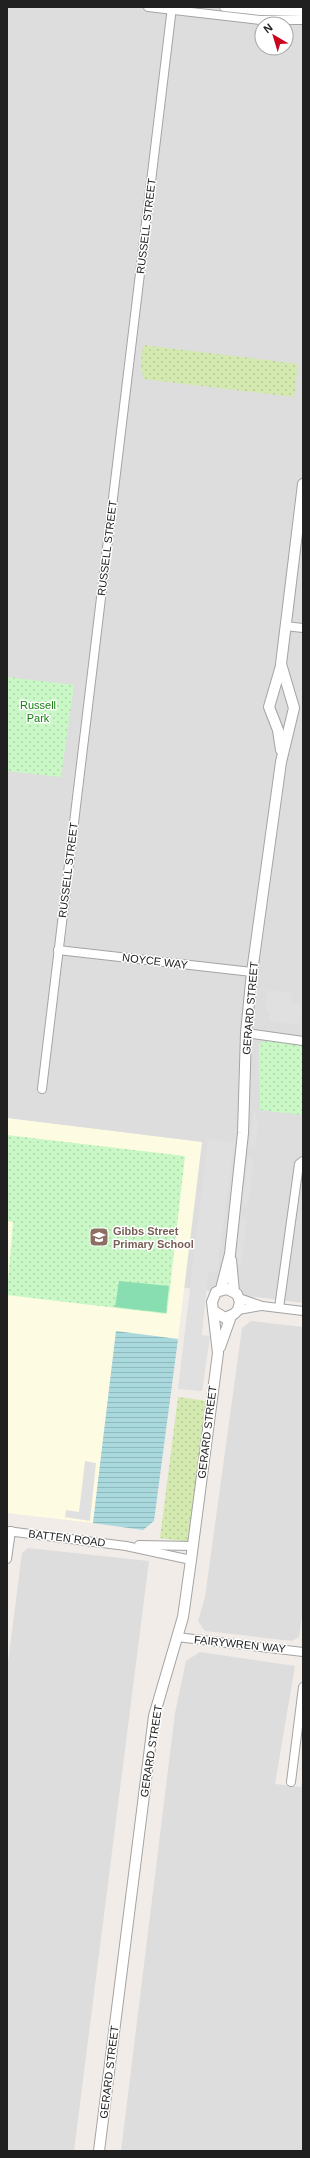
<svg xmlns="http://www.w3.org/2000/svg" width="310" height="2158" font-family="Arial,sans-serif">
	<defs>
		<pattern id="grass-dots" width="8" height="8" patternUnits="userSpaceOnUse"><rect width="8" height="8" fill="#d3e9af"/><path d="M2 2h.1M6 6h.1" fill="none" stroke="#b5c896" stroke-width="1.8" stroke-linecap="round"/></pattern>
		<pattern id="park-dots" width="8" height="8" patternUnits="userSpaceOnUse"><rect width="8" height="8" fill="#c9f8c6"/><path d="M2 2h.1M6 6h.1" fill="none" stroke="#acd4aa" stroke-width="1.8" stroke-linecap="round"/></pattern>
		<pattern id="water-rules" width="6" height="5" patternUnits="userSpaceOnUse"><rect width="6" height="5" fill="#a9d8dd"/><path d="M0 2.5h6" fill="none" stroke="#91b9bd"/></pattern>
	</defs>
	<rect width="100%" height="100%" fill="#f1ece7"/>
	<g fill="#deddde" fill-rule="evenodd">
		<path d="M 7,7 L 303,7 L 303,1303 L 7,1265 ZM 262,24 L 286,24 L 286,48 L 262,48 Z"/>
		<path d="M 251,1321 L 303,1327 L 303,1610 L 299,1637 L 292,1641 L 205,1631 L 198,1621 L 205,1597 L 242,1328 Z"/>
		<path d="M 28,1548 L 149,1561 L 74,2151 L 7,2151 L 7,1670 L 22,1553 Z"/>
		<path d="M 200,1652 L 295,1666 L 275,1784 L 301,1787 L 303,1777 L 303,2151 L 121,2151 L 175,1713 L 186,1661 Z"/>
	</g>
	<path fill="#fefbe3" d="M 7,1118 L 202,1142 L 178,1339 L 116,1332 L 93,1523 L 7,1513 Z"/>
	<g fill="url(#grass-dots)">
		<path d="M 143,345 L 298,364 L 294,397 L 143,379 L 141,363 Z"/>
		<path d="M 178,1397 L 207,1401 L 189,1542 L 160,1538 Z"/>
	</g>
	<g fill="url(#park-dots)">
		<path d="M 7,677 L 74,685 L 61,777 L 7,771 Z"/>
		<path d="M 266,1040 L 303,1044 L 303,1115 L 260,1110 L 259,1044 Z"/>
		<path d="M 7,1135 L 185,1156 L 167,1314 L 7,1295 L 13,1222 L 7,1221 Z"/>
	</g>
	<path fill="#88ddb1" d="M 119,1281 L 169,1286 L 166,1313 L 115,1307 Z"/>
	<g fill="#e0e0e0">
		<path d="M 267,990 L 292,992 L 291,1003 L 303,1004 L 299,1025 L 269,1021 L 270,1011 L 265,1010 Z"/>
		<path d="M 254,1107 L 258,1122 L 256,1144 L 249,1148 Z"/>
		<path d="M 208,1139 L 234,1143 L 217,1272 L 209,1271 L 205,1303 L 202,1335 L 210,1336 L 202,1391 L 178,1389 Z"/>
		<path d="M 248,1155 L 254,1162 L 248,1204 L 242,1208 Z"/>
		<path d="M 241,1214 L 247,1220 L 242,1262 L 235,1267 Z"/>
		<path d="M 85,1461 L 96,1463 L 90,1521 L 65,1517 L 66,1510 L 79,1512 Z"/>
	</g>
	<path fill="url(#water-rules)" d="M 116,1331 L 178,1339 L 154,1521 L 143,1530 L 93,1523 Z"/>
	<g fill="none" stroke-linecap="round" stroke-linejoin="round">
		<g stroke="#a4a4a4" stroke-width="10">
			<g id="minor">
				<path d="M 148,7 L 260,20 L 303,20"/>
				<path d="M 224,7 L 260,11 L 303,12"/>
				<path d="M 285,626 L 303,628"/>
				<path d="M 58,950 L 252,972"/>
				<path d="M 246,1033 L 303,1041"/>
				<path d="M 42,1089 L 172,7"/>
				<path d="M 239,1298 L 262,1306 L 303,1311"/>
				<path d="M 279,1308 L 299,1164 L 303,1161"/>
				<path d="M 238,1310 L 261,1306"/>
				<path d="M 7,1531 L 126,1546 L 191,1560"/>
				<path d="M 139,1545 L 193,1546"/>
				<path d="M 7,1559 L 11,1531"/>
				<path d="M 177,1637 L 303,1652"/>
				<path d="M 291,1782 L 303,1687"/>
			</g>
		</g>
		<g stroke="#a4a4a4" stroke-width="12">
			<g id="tertiary">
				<path d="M 281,666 L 269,707 L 278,730 L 281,750"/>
				<path d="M 231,1260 L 234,1292"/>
				<path d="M 221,1289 L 230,1254 L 243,1133 L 246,1033 L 252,972 L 281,762 L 294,708 L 281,664 L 303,484"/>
				<path d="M 220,1347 L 231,1316"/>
				<path d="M 99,2151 L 154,1716 L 183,1617 L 191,1560 L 218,1353 L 212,1302 L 216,1292 L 227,1289 L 237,1294 L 240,1302 L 238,1310 L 234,1314 L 225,1318 L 214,1311"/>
			</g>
		</g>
		<use href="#minor" stroke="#fff" stroke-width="8"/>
		<use href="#tertiary" stroke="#fff" stroke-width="10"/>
	</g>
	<defs>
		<g id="school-square" transform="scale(1)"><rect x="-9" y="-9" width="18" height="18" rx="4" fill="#8d6e63" stroke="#fff"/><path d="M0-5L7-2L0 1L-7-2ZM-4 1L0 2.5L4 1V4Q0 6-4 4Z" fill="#fff"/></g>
	</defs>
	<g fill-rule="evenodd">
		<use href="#school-square" x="99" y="1237"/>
	</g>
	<g text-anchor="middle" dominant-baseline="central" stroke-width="3" stroke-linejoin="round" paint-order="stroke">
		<g font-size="11" fill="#202020" stroke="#fff">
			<text transform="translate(146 226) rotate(-83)">RUSSELL STREET</text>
			<text transform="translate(107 548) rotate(-83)">RUSSELL STREET</text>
			<text transform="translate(68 870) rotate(-83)">RUSSELL STREET</text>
			<text transform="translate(155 961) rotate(7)">NOYCE WAY</text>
			<text transform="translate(250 1008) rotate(-85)">GERARD STREET</text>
			<text transform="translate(207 1432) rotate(-83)">GERARD STREET</text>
			<text transform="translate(67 1538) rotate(7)">BATTEN ROAD</text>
			<text transform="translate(240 1644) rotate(6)">FAIRYWREN WAY</text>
			<text transform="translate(151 1751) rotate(-81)">GERARD STREET</text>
			<text transform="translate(109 2072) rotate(-83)">GERARD STREET</text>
		</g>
		<g font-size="11" fill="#147e0f" stroke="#fff">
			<text x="38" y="705">Russell<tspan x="38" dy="13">Park</tspan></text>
		</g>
		<g font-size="11" font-weight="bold" fill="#785e54" stroke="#fff" text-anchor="start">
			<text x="113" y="1231">Gibbs Street<tspan x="113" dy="13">Primary School</tspan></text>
		</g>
	</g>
	<rect width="310" height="2158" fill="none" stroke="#202020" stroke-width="16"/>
	<g transform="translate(274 36) rotate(322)"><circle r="19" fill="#ffffff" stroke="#a6a6a6"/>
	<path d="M0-3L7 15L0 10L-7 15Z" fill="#cb051f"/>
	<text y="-6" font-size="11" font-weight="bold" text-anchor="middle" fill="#202020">N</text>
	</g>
</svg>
